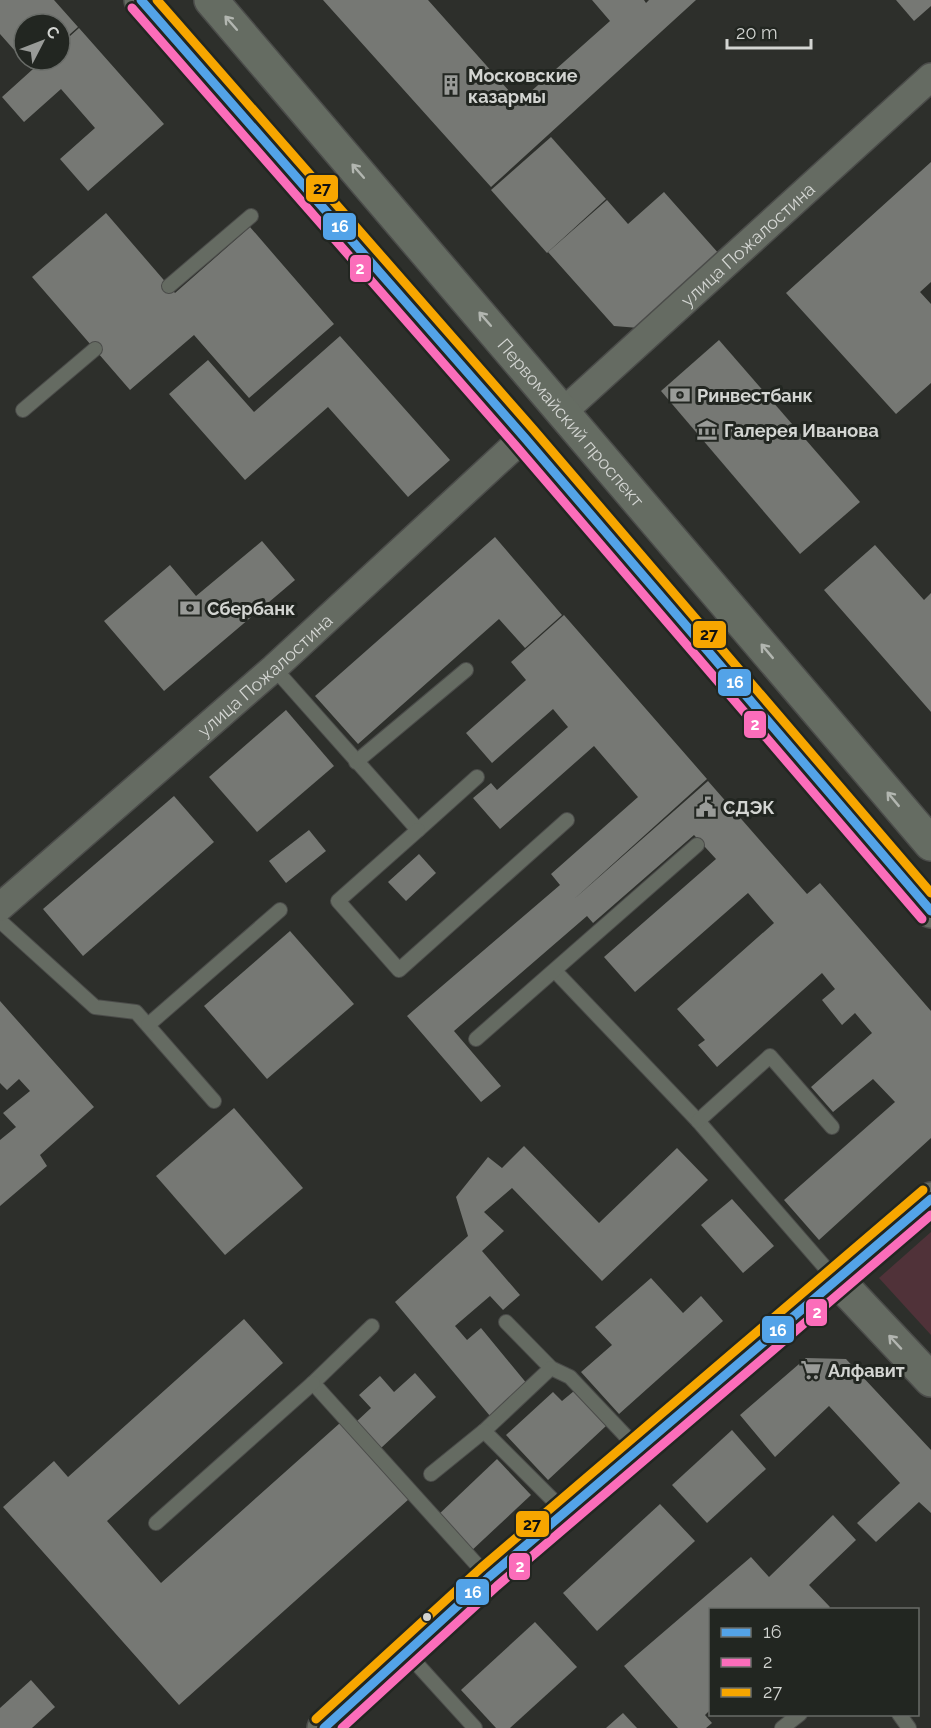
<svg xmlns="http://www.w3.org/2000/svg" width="931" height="1728" font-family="Raleway,sans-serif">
	<rect width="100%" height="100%" fill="#2d2f2b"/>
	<path fill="#503239" d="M 931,1232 L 931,1335 L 879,1278 Z"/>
	<g fill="#767874">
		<path d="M 0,0 L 54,0 L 78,27 L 60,43 L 60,24 L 24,24 L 24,60 L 41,60 L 31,69 L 0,34 Z"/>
		<path d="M 323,0 L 428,0 L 519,102 L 610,21 L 592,0 L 644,0 L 646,3 L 649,0 L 696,0 L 491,187 Z"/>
		<path d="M 896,0 L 931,0 L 931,6 L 914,21 Z"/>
		<path d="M 79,28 L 164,124 L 88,191 L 60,159 L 95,128 L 61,89 L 24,122 L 2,97 L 43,60 L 60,60 L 60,45 Z"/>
		<path d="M 551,137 L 606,199 L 547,253 L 491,190 Z"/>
		<path d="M 931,162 L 931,282 L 920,292 L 931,304 L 931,383 L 896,414 L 786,293 Z"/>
		<path d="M 664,192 L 720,255 L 639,328 L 614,326 L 548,252 L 607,200 L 628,224 Z"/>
		<path d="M 106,213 L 175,293 L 250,227 L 334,324 L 249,398 L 194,335 L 130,390 L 32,277 Z"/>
		<path d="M 340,336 L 450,460 L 408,497 L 328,407 L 245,480 L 169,394 L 208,360 L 254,412 Z"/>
		<path d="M 719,340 L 860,502 L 800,554 L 661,391 Z"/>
		<path d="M 495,537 L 562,615 L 525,648 L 499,619 L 358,744 L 315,696 Z"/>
		<path d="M 262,541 L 295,580 L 164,691 L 104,621 L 170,565 L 196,596 Z"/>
		<path d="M 875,545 L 924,600 L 931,593 L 931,712 L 824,590 Z"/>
		<path d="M 564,615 L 707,779 L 573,900 L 708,781 L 807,894 L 820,883 L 931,1011 L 931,1138 L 819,1240 L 784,1200 L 895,1102 L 873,1079 L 833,1112 L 811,1087 L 872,1033 L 855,1013 L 842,1025 L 822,1000 L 835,989 L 822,973 L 717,1067 L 698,1045 L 705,1040 L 677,1009 L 774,923 L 748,893 L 635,992 L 604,957 L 716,859 L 694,835 L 593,923 L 587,916 L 454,1031 L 501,1086 L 481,1102 L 407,1016 L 560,885 L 551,874 L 638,797 L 594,746 L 500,829 L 473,798 L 491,783 L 497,790 L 568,727 L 553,709 L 492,763 L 466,733 L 526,680 L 511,662 Z"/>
		<path d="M 286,710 L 334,766 L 257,832 L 209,777 Z"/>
		<path d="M 174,796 L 214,842 L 83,956 L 43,909 Z"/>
		<path d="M 309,830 L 326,851 L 286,883 L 269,861 Z"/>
		<path d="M 419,854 L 436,873 L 406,901 L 388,882 Z"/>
		<path d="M 290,931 L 354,1004 L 267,1079 L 204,1006 Z"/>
		<path d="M 0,1001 L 94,1107 L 40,1155 L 47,1166 L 0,1206 L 0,1140 L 16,1127 L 3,1113 L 30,1091 L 19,1079 L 7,1090 L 0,1083 Z"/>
		<path d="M 234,1108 L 303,1188 L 225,1255 L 156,1176 Z"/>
		<path d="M 524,1146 L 599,1223 L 677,1148 L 708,1180 L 602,1281 L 512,1188 L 484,1212 L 504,1231 L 482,1251 L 520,1295 L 503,1310 L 490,1296 L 455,1326 L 467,1340 L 481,1328 L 528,1385 L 490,1416 L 395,1302 L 468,1236 L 456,1197 L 488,1157 L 502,1168 Z"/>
		<path d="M 732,1199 L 774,1246 L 743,1273 L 701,1225 Z"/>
		<path d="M 651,1278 L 683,1313 L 701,1296 L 723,1321 L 619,1414 L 581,1372 L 612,1345 L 595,1327 Z"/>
		<path d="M 244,1319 L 283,1363 L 107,1521 L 161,1583 L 340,1423 L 409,1499 L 179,1705 L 3,1507 L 54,1461 L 68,1477 Z"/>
		<path d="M 806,1358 L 846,1359 L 931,1450 L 931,1513 L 919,1502 L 876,1542 L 857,1523 L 900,1483 L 829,1406 L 775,1457 L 740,1415 Z"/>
		<path d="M 415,1373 L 436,1397 L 381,1448 L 356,1422 L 371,1408 L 359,1395 L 380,1376 L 394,1392 Z"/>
		<path d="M 574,1391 L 606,1426 L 548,1480 L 506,1435 L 553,1392 L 562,1401 Z"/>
		<path d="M 732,1430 L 766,1469 L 707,1523 L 672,1485 Z"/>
		<path d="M 497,1459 L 531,1495 L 469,1553 L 436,1517 Z"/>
		<path d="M 660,1504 L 695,1541 L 597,1631 L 563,1593 Z"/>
		<path d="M 833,1515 L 856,1540 L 809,1585 L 830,1607 L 827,1610 L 710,1610 L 710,1710 L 705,1715 L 712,1723 L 706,1728 L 678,1728 L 624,1666 L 751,1557 L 769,1577 Z"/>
		<path d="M 535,1622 L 577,1667 L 510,1728 L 496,1728 L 461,1690 Z"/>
		<path d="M 31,1680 L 55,1707 L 32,1728 L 0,1728 L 0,1708 Z"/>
		<path d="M 623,1713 L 637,1728 L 606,1728 Z"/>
	</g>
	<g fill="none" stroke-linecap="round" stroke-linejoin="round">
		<g stroke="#4b4c4a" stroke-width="16">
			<g id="service">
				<path d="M 169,286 L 251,216"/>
				<path d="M 23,410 L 95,349"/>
				<path d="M 274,668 L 418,830 L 477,777"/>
				<path d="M 356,762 L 466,670"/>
				<path d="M 418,830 L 338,901 L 399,970 L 567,820"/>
				<path d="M 0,921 L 95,1007 L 136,1012 L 214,1101"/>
				<path d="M 555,971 L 698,1121 L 836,1280"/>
				<path d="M 148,1025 L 280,910"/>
				<path d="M 476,1039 L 697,845"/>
				<path d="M 698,1121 L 770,1056 L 832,1127"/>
				<path d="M 506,1322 L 551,1368 L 570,1377 L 638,1449"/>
				<path d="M 372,1326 L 313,1383 L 488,1577"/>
				<path d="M 484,1431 L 551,1368"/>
				<path d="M 431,1474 L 484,1431 L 565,1512"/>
				<path d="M 156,1523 L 313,1383"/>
				<path d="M 406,1652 L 475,1728"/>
				<path d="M 899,1714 L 909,1728"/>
				<path d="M 782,1728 L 800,1714"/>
			</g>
		</g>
		<g stroke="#4b4c4a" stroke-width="30">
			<g id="minor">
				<path id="s1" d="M 564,411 L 931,77"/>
				<path id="s2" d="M 0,907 L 274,668 L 524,437"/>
			</g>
		</g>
		<g stroke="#4b4c4a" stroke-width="36">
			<g id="tertiary">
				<path d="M 837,1280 L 931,1380"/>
				<path d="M 324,1728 L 489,1577 L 931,1199"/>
			</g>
		</g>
		<g stroke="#4b4c4a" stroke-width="36">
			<g id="primary">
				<path d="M 141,0 L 524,437 L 931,911"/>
				<path id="s3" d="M 211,0 L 931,844"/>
			</g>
		</g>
		<use href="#service" stroke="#656b62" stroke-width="14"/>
		<use href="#minor" stroke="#656b62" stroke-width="27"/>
		<use href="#tertiary" stroke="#656b62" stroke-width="33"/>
		<use href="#primary" stroke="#656c62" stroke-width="33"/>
		<g stroke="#222621" stroke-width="14">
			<g id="bus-1">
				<path d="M 141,0 L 524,437 L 931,911"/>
				<path d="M 324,1728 L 489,1577 L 931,1199"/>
			</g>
		</g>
		<g stroke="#222621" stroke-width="14">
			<g id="bus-2">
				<path d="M 132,8 L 515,445 L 922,919"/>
				<path d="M 342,1728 L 497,1586 L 931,1215"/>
			</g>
		</g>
		<g stroke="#222621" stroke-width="14">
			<g id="bus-3">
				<path d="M 157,0 L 533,429 L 931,893"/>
				<path d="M 316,1719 L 481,1568 L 923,1190"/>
			</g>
		</g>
		<use href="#bus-1" stroke="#53a3e8" stroke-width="9"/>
		<use href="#bus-2" stroke="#fb6dba" stroke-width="9"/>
		<use href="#bus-3" stroke="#f7a600" stroke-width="9"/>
	</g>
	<defs><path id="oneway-shaft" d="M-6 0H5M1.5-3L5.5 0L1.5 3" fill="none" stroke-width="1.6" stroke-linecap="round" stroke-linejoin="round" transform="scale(1.5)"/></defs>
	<g stroke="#b2b6b0">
		<use href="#oneway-shaft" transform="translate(231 23) rotate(-131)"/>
		<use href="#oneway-shaft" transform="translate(358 171) rotate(-131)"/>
		<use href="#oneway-shaft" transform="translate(485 319) rotate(-131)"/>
		<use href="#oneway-shaft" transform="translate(767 651) rotate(-130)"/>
		<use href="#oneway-shaft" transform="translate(893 799) rotate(-130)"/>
	</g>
	<use stroke="#b2b5b0" href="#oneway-shaft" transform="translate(895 1342) rotate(-133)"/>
	<defs>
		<g id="building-bare" transform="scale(1.62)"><path d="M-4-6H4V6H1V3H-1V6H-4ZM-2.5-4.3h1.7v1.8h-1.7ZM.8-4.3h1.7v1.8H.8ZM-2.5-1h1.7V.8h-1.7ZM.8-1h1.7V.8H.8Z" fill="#999b98" stroke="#222621" stroke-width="2.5" paint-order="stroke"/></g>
		<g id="bank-bare" transform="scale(1.62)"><path d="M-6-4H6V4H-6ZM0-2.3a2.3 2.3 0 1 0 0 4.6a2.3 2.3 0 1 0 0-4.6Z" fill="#999b98" stroke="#222621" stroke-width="2.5" paint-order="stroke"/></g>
		<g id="museum-bare" transform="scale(1.62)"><path d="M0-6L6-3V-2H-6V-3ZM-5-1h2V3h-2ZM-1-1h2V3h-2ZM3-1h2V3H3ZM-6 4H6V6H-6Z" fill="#999b98" stroke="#222621" stroke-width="2.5" paint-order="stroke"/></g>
		<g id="civic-bare" transform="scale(1.62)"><path d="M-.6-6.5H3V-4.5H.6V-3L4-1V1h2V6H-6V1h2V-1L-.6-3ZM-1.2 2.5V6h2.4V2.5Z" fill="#999b98" stroke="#222621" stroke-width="2.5" paint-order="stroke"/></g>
		<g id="supermarket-bare" transform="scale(1.62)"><path d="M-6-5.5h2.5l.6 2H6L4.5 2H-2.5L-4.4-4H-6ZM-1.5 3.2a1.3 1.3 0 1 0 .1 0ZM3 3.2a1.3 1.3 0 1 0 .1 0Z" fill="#999b98" stroke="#222621" stroke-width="2.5" paint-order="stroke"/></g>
	</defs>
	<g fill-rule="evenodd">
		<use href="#building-bare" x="451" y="85"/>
		<use href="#bank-bare" x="680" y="395"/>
		<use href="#museum-bare" x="707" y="430"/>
		<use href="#bank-bare" x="190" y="608"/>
		<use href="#civic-bare" x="706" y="807"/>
		<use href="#supermarket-bare" x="811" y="1370"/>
	</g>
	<circle fill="#d3d5d2" stroke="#222621" stroke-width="2" cx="427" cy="1617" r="5"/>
	<g text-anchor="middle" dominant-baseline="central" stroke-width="6" stroke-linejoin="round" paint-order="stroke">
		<g font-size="18" font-weight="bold" fill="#d3d5d2" stroke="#222621" text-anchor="start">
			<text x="468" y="75">Московские<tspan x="468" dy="21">казармы</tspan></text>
			<text x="697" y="395">Ринвестбанк</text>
			<text x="724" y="430">Галерея Иванова</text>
			<text x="207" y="608">Сбербанк</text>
			<text x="723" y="807">СДЭК</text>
			<text x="828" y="1370">Алфавит</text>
		</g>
		<g font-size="18" fill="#d3d5d2" stroke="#222621">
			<text stroke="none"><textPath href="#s1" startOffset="248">улица Пожалостина</textPath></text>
			<text stroke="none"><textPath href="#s3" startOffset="555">Первомайский проспект</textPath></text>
			<text stroke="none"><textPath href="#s2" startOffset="352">улица Пожалостина</textPath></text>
		</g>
	</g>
	<g stroke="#222621" stroke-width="2">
		<rect x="305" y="174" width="34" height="29" rx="6" fill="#f7a600"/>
		<rect x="322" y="212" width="35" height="29" rx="6" fill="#53a3e8"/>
		<rect x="349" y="254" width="23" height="29" rx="6" fill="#fb6dba"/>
		<rect x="692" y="620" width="35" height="29" rx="6" fill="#f7a600"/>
		<rect x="717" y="668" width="35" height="29" rx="6" fill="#53a3e8"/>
		<rect x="743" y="710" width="24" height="29" rx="6" fill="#fb6dba"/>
		<rect x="805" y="1298" width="23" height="29" rx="6" fill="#fb6dba"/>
		<rect x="761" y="1315" width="34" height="29" rx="6" fill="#53a3e8"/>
		<rect x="515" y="1510" width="35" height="28" rx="6" fill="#f7a600"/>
		<rect x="508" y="1552" width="23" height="29" rx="6" fill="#fb6dba"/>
		<rect x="455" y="1578" width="35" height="28" rx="6" fill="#53a3e8"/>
	</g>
	<g font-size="16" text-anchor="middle" font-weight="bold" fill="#fff">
		<text x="340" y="232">16</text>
		<text x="360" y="274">2</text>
		<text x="735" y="688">16</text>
		<text x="755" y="730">2</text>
		<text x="817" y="1318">2</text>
		<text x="778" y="1336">16</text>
		<text x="520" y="1572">2</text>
		<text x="473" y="1598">16</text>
	</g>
	<g font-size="16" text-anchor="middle" font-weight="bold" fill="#111">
		<text x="322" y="194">27</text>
		<text x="709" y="640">27</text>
		<text x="532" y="1530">27</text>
	</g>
	<rect x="709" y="1608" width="210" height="108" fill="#222621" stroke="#696c68" stroke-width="1.5"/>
	<rect x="721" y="1628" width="30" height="9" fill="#53a3e8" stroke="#696c68" stroke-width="1.5"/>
	<text x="763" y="1638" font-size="18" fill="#d3d5d2">16</text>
	<rect x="721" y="1658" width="30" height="9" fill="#fb6dba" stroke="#696c68" stroke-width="1.5"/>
	<text x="763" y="1668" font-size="18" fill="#d3d5d2">2</text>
	<rect x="721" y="1688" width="30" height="9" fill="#f7a600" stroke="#696c68" stroke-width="1.5"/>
	<text x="763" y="1698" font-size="18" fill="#d3d5d2">27</text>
	<g transform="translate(42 42) rotate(48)"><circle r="28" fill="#222621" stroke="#696c68" stroke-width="1.5"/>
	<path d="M0-4.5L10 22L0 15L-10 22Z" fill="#999b98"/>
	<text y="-9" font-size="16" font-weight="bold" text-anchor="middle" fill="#d3d5d2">С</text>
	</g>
	<path d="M727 39v9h84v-9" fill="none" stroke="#d3d5d2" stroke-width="3"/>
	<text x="736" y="39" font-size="18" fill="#d3d5d2" stroke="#222621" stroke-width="4.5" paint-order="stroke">20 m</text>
</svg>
